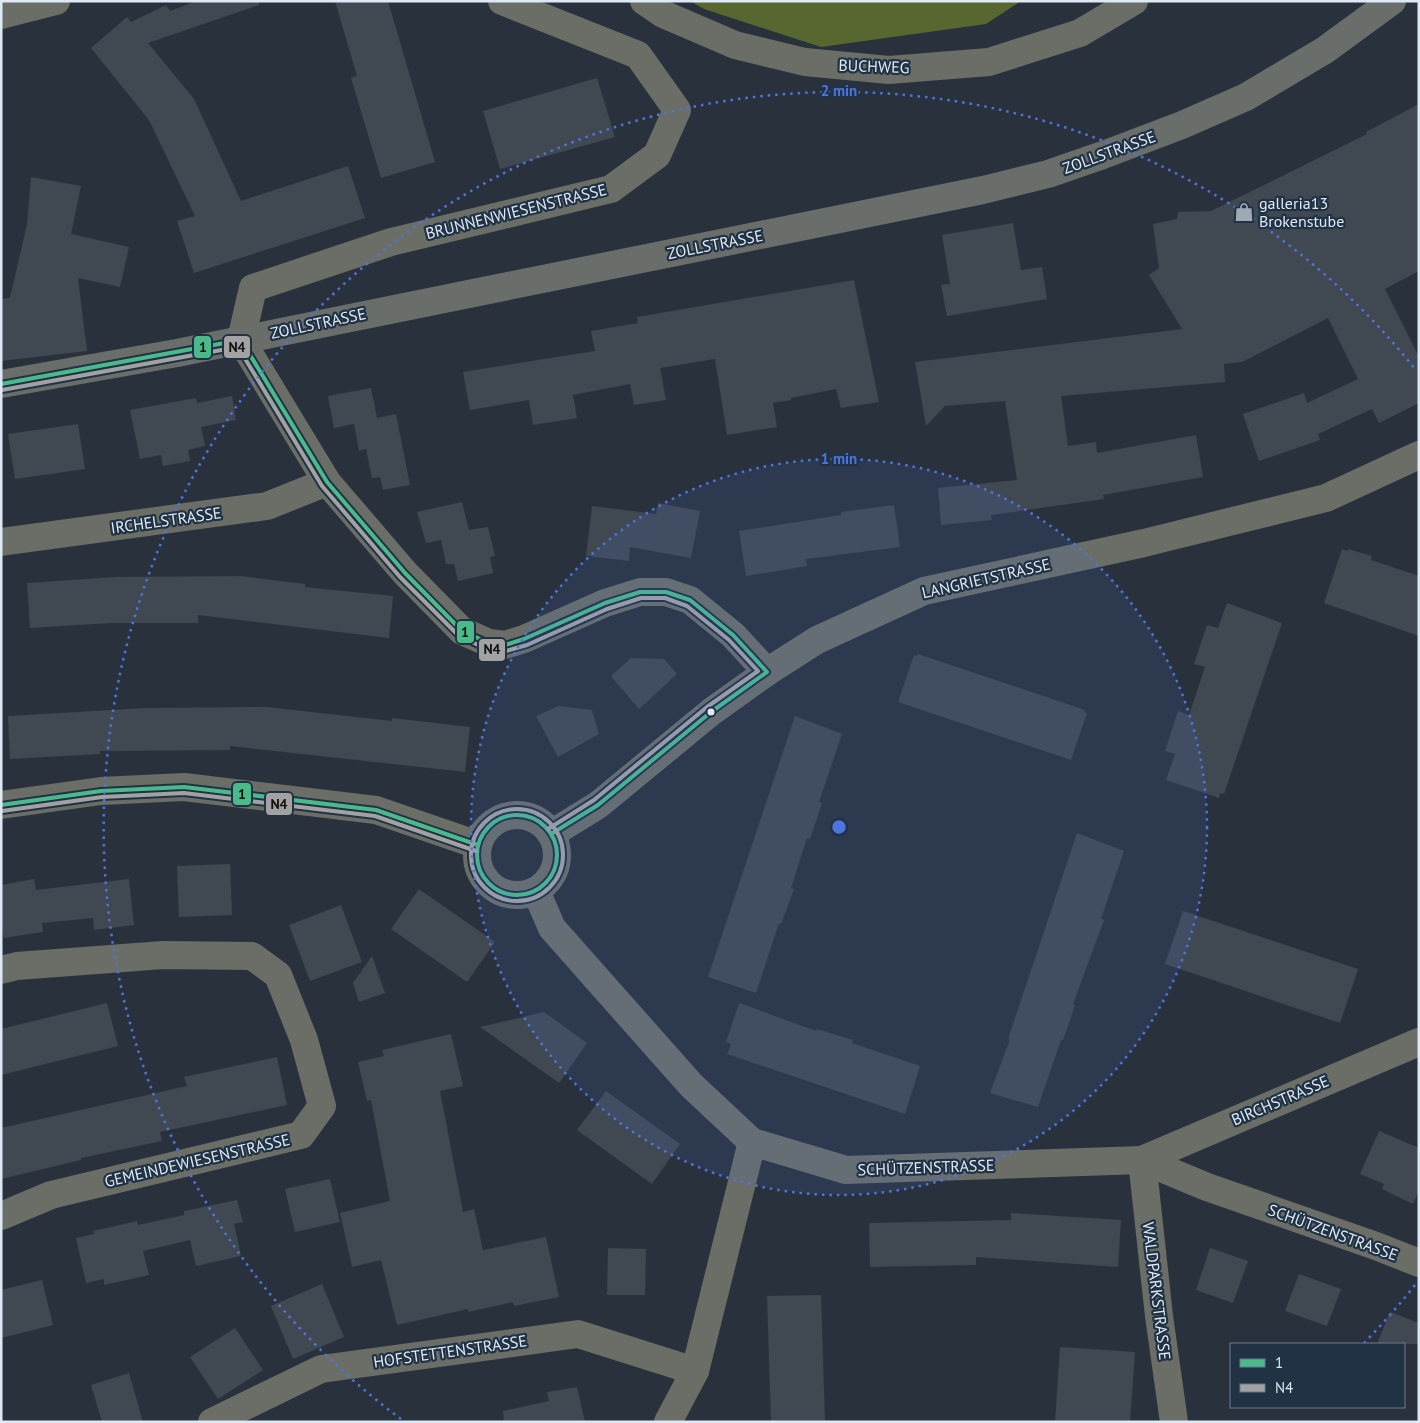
<svg xmlns="http://www.w3.org/2000/svg" width="1420" height="1423" font-family="'PT Sans',sans-serif">
	<rect width="100%" height="100%" fill="#29323c"/>
	<path fill="#58672f" d="M 690,1 L 1021,1 L 986,24 L 821,47 L 704,9 Z"/>
	<g fill="#404851">
		<path d="M 196,1 L 259,1 L 259,5 L 148,43 L 194,99 L 241,201 L 348,166 L 365,218 L 194,273 L 177,221 L 195,216 L 149,120 L 91,48 L 127,17 L 131,22 L 166,5 L 170,11 Z"/>
		<path d="M 335,1 L 388,1 L 435,162 L 381,178 L 351,78 L 357,76 Z"/>
		<path d="M 597,78 L 615,137 L 500,169 L 483,111 Z"/>
		<path d="M 1419,104 L 1419,271 L 1385,289 L 1419,357 L 1419,403 L 1379,423 L 1372,409 L 1318,434 L 1320,440 L 1259,461 L 1243,414 L 1304,393 L 1307,403 L 1358,379 L 1328,318 L 1242,362 L 1224,364 L 1225,382 L 1061,396 L 1068,446 L 1096,442 L 1097,453 L 1196,435 L 1203,477 L 1103,495 L 1104,499 L 991,515 L 992,520 L 941,525 L 938,488 L 1017,480 L 1005,401 L 945,406 L 926,426 L 915,362 L 1182,329 L 1149,275 L 1159,268 L 1153,224 L 1177,219 L 1178,212 L 1211,211 L 1367,134 L 1366,132 Z"/>
		<path d="M 31,177 L 81,186 L 71,234 L 129,247 L 120,287 L 78,278 L 87,351 L 1,361 L 1,299 L 10,298 L 27,224 Z"/>
		<path d="M 1013,223 L 1021,270 L 1042,267 L 1047,299 L 947,316 L 941,285 L 950,284 L 942,235 Z"/>
		<path d="M 854,280 L 879,402 L 841,408 L 836,389 L 791,398 L 791,400 L 773,403 L 777,427 L 727,435 L 715,359 L 660,368 L 666,400 L 634,405 L 630,384 L 573,395 L 577,418 L 533,425 L 529,400 L 470,410 L 463,372 L 595,351 L 591,331 L 638,323 L 637,317 Z"/>
		<path d="M 371,388 L 377,418 L 396,414 L 410,485 L 383,490 L 380,477 L 372,478 L 366,449 L 359,451 L 354,424 L 334,428 L 328,396 Z"/>
		<path d="M 232,396 L 236,420 L 201,427 L 205,446 L 188,450 L 190,461 L 163,466 L 161,455 L 140,459 L 130,410 L 196,398 L 197,403 Z"/>
		<path d="M 78,424 L 85,469 L 15,479 L 8,434 Z"/>
		<path d="M 462,502 L 469,530 L 488,527 L 495,556 L 490,557 L 493,573 L 458,581 L 454,564 L 446,564 L 441,540 L 426,543 L 417,512 Z"/>
		<path d="M 658,503 L 700,511 L 691,558 L 630,547 L 629,561 L 586,556 L 592,506 L 656,514 Z"/>
		<path d="M 894,505 L 900,547 L 806,559 L 807,566 L 746,576 L 739,531 L 841,515 L 841,512 Z"/>
		<path d="M 1342,549 L 1347,551 L 1348,549 L 1372,556 L 1371,560 L 1419,576 L 1419,636 L 1324,603 Z"/>
		<path d="M 241,576 L 305,584 L 305,587 L 393,596 L 389,638 L 198,615 L 198,623 L 111,623 L 30,628 L 27,583 L 116,577 Z"/>
		<path d="M 1227,603 L 1282,623 L 1224,794 L 1220,793 L 1219,798 L 1166,780 L 1175,754 L 1165,751 L 1178,711 L 1189,715 L 1205,667 L 1194,664 L 1207,625 L 1218,628 Z"/>
		<path d="M 918,654 L 1085,710 L 1084,712 L 1087,713 L 1071,760 L 898,702 L 914,655 L 917,656 Z"/>
		<path d="M 631,658 L 664,659 L 677,674 L 639,709 L 611,676 Z"/>
		<path d="M 559,706 L 592,710 L 599,734 L 558,757 L 536,716 Z"/>
		<path d="M 267,707 L 392,721 L 392,718 L 470,727 L 465,772 L 230,746 L 230,750 L 100,751 L 100,754 L 10,759 L 8,716 L 145,708 Z"/>
		<path d="M 795,716 L 842,734 L 819,802 L 822,803 L 810,839 L 807,838 L 791,888 L 794,889 L 781,924 L 779,923 L 756,993 L 708,977 Z"/>
		<path d="M 1077,833 L 1124,851 L 1101,919 L 1104,920 L 1073,1004 L 1075,1005 L 1068,1026 L 1063,1040 L 1061,1040 L 1038,1107 L 990,1093 L 1009,1042 L 1009,1036 Z"/>
		<path d="M 230,864 L 232,915 L 179,917 L 177,866 Z"/>
		<path d="M 34,879 L 36,890 L 129,879 L 134,925 L 94,930 L 93,918 L 42,923 L 43,932 L 4,938 L 1,923 L 1,885 Z"/>
		<path d="M 419,889 L 495,942 L 467,982 L 391,929 Z"/>
		<path d="M 341,905 L 362,962 L 310,981 L 289,925 Z"/>
		<path d="M 1183,911 L 1358,969 L 1340,1023 L 1165,964 Z"/>
		<path d="M 372,956 L 385,993 L 359,1002 L 353,983 Z"/>
		<path d="M 107,1003 L 118,1046 L 1,1075 L 1,1029 Z"/>
		<path d="M 739,1003 L 816,1031 L 817,1029 L 853,1040 L 852,1043 L 920,1066 L 905,1114 L 727,1054 L 731,1044 L 726,1042 Z"/>
		<path d="M 544,1012 L 587,1043 L 559,1083 L 480,1027 Z"/>
		<path d="M 451,1034 L 463,1086 L 440,1091 L 463,1212 L 474,1209 L 483,1250 L 546,1237 L 559,1297 L 514,1306 L 513,1302 L 468,1312 L 468,1309 L 397,1325 L 381,1260 L 352,1267 L 340,1213 L 390,1201 L 371,1100 L 367,1101 L 358,1062 L 384,1056 L 382,1050 Z"/>
		<path d="M 277,1057 L 287,1105 L 160,1132 L 162,1141 L 81,1158 L 81,1160 L 1,1179 L 1,1128 L 187,1086 L 184,1077 Z"/>
		<path d="M 606,1091 L 680,1144 L 652,1184 L 577,1130 Z"/>
		<path d="M 1379,1131 L 1419,1148 L 1419,1190 L 1413,1204 L 1382,1189 L 1384,1184 L 1360,1174 Z"/>
		<path d="M 330,1179 L 340,1222 L 295,1232 L 285,1189 Z"/>
		<path d="M 237,1200 L 243,1222 L 234,1224 L 241,1256 L 196,1266 L 190,1240 L 143,1251 L 149,1275 L 104,1285 L 104,1279 L 86,1283 L 76,1238 L 94,1234 L 93,1231 L 137,1221 L 138,1225 L 184,1215 L 184,1211 Z"/>
		<path d="M 1011,1213 L 1121,1220 L 1118,1267 L 976,1257 L 976,1265 L 870,1267 L 869,1223 L 1011,1220 Z"/>
		<path d="M 608,1248 L 646,1249 L 645,1295 L 607,1295 Z"/>
		<path d="M 1210,1248 L 1248,1261 L 1233,1303 L 1196,1290 Z"/>
		<path d="M 1299,1274 L 1341,1289 L 1327,1326 L 1285,1311 Z"/>
		<path d="M 42,1280 L 53,1325 L 1,1338 L 1,1290 Z"/>
		<path d="M 322,1284 L 344,1337 L 293,1359 L 271,1306 Z"/>
		<path d="M 821,1295 L 825,1422 L 771,1422 L 767,1296 Z"/>
		<path d="M 1390,1312 L 1419,1323 L 1419,1344 L 1377,1344 Z"/>
		<path d="M 235,1328 L 263,1370 L 218,1399 L 190,1357 Z"/>
		<path d="M 1060,1347 L 1135,1352 L 1130,1422 L 1055,1422 Z"/>
		<path d="M 129,1373 L 143,1422 L 102,1422 L 91,1385 Z"/>
		<path d="M 577,1387 L 585,1422 L 504,1422 L 503,1411 L 549,1401 L 547,1392 Z"/>
	</g>
	<g fill="none" stroke-linecap="round" stroke-linejoin="round">
		<g stroke="#6a6e67" stroke-width="28">
			<path d="M 502,1 L 638,55 L 677,110 L 657,155 L 611,189 L 391,242 L 253,288 L 241,340 L 327,482 L 405,573 L 462,631 L 489,643 L 505,645 L 524,639 L 605,603 L 640,592 L 666,592 L 690,600 L 733,635 L 767,672"/>
			<path d="M 644,1 L 663,14 L 735,45 L 805,62 L 889,70 L 989,62 L 1080,33 L 1134,1"/>
			<path d="M 1,15 L 56,1"/>
			<path d="M 1,542 L 267,506 L 327,482"/>
			<path d="M 1,805 L 101,791 L 184,787 L 376,810 L 478,845"/>
			<circle cx="517" cy="855" r="40"/>
			<path d="M 551,834 L 598,805 L 711,712 L 767,672 L 817,640 L 924,591 L 1144,543 L 1326,498 L 1419,455"/>
			<path d="M 536,891 L 552,928 L 691,1085 L 752,1142 L 846,1170 L 1142,1160 L 1207,1187 L 1376,1246 L 1419,1263"/>
			<path d="M 1,970 L 17,966 L 163,955 L 252,956 L 278,975 L 304,1040 L 322,1106 L 301,1135 L 51,1195 L 1,1216"/>
			<path d="M 1142,1160 L 1419,1042"/>
			<path d="M 1142,1160 L 1159,1316 L 1174,1422"/>
			<path d="M 695,1371 L 752,1142"/>
			<path d="M 212,1422 L 321,1369 L 578,1334 L 695,1371 L 668,1422"/>
		</g>
		<path stroke="#696e6a" stroke-width="28" d="M 1,384 L 177,353 L 983,190 L 1048,174 L 1103,155 L 1182,125 L 1246,97 L 1325,50 L 1392,1"/>
		<g stroke="#213244" stroke-width="8">
			<g id="bus-1">
				<path d="M 1,384 L 241,340 L 327,482 L 405,573 L 462,631 L 489,643 L 505,645 L 524,639 L 605,603 L 640,592 L 666,592 L 690,600 L 733,635 L 767,672 L 711,712 L 598,805 L 551,834"/>
				<path d="M 1,805 L 101,791 L 184,787 L 376,810 L 478,845"/>
				<circle cx="517" cy="855" r="40"/>
			</g>
		</g>
		<g stroke="#213244" stroke-width="8">
			<g id="bus-2">
				<path d="M 2,390 L 238,347 L 322,486 L 400,577 L 459,636 L 487,649 L 506,651 L 527,645 L 607,609 L 641,598 L 665,598 L 687,606 L 729,640 L 758,671 L 707,707 L 594,800 L 548,829"/>
				<circle cx="517" cy="855" r="46"/>
				<path d="M 2,811 L 102,797 L 184,793 L 375,816 L 476,851"/>
			</g>
		</g>
		<use href="#bus-1" stroke="#4aba8b" stroke-width="4"/>
		<use href="#bus-2" stroke="#a2a2a2" stroke-width="4"/>
	</g>
	<circle cx="839" cy="827" r="368" fill="#4d75df" fill-opacity=".12"/>
	<g fill="none" stroke="#4d75df" stroke-width="2.5" stroke-dasharray="2.5 5">
		<circle cx="839" cy="827" r="368"/>
		<path d="M1415 1285A736 736 0 0 1 1364 1343M401 1419A736 736 0 1 1 1415 369"/>
	</g>
	<defs>
		<g id="shop-bare" transform="scale(1.5)"><path d="M-5-2.5h2.3a2.7 3.5 0 0 1 5.4 0H5L5.5 6h-11ZM-1.5-2.5h3a1.5 2.3 0 0 0-3 0Z" fill="#9fa9b4" stroke="#213244" stroke-width="2.5" paint-order="stroke"/></g>
	</defs>
	<g fill-rule="evenodd">
		<use href="#shop-bare" x="1244" y="212"/>
	</g>
	<circle fill="#dee9f5" stroke="#213244" stroke-width="2" cx="711" cy="712" r="4.5"/>
	<g text-anchor="middle" dominant-baseline="central" stroke-width="4.5" stroke-linejoin="round" paint-order="stroke">
		<g font-size="16" fill="#dee9f5" stroke="#213244">
			<text transform="translate(874 66) rotate(2)">BUCHWEG</text>
			<text transform="translate(1109 152) rotate(-20)">ZOLLSTRASSE</text>
			<text transform="translate(516 211) rotate(-14)">BRUNNENWIESENSTRASSE</text>
			<text transform="translate(715 244) rotate(-11)">ZOLLSTRASSE</text>
			<text transform="translate(318 323) rotate(-12)">ZOLLSTRASSE</text>
			<text transform="translate(166 520) rotate(-8)">IRCHELSTRASSE</text>
			<text transform="translate(986 578) rotate(-13)">LANGRIETSTRASSE</text>
			<text transform="translate(1280 1100) rotate(-23)">BIRCHSTRASSE</text>
			<text transform="translate(197 1160) rotate(-13)">GEMEINDEWIESENSTRASSE</text>
			<text transform="translate(926 1167) rotate(-2)">SCHÜTZENSTRASSE</text>
			<text transform="translate(1333 1232) rotate(20)">SCHÜTZENSTRASSE</text>
			<text transform="translate(1157 1291) rotate(83)">WALDPARKSTRASSE</text>
			<text transform="translate(450 1351) rotate(-8)">HOFSTETTENSTRASSE</text>
		</g>
		<g font-size="16" fill="#dee9f5" stroke="#213244" text-anchor="start">
			<text x="1259" y="203">galleria13<tspan x="1259" dy="18">Brokenstube</tspan></text>
		</g>
	</g>
	<circle cx="839" cy="827" r="8" fill="#4d75df" stroke="#213244" stroke-width="2.5"/>
	<g font-size="15" text-anchor="middle" font-weight="bold" fill="#4d75df" stroke="#213244" stroke-width="4.5" stroke-linejoin="round" paint-order="stroke">
		<text x="839" y="96">2 min</text>
		<text x="839" y="464">1 min</text>
	</g>
	<g stroke="#213244" stroke-width="2">
		<rect x="193" y="335" width="19" height="24" rx="5" fill="#4aba8b"/>
		<rect x="223" y="335" width="28" height="24" rx="5" fill="#a2a2a2"/>
		<rect x="456" y="620" width="19" height="24" rx="5" fill="#4aba8b"/>
		<rect x="478" y="638" width="28" height="24" rx="5" fill="#a2a2a2"/>
		<rect x="232" y="782" width="20" height="24" rx="5" fill="#4aba8b"/>
		<rect x="265" y="792" width="28" height="24" rx="5" fill="#a2a2a2"/>
	</g>
	<g font-size="14" text-anchor="middle" font-weight="bold" fill="#111">
		<text x="203" y="352">1</text>
		<text x="237" y="352">N4</text>
		<text x="465" y="637">1</text>
		<text x="492" y="654">N4</text>
		<text x="242" y="799">1</text>
		<text x="279" y="809">N4</text>
	</g>
	<rect width="1420" height="1423" fill="none" stroke="#dee9f5" stroke-width="5"/>
	<rect x="1230" y="1343" width="175" height="65" fill="#213244" stroke="#6d7b8b"/>
	<rect x="1240" y="1359" width="25" height="8" fill="#4aba8b" stroke="#6d7b8b"/>
	<text x="1275" y="1368" font-size="15" fill="#dee9f5">1</text>
	<rect x="1240" y="1384" width="25" height="8" fill="#a2a2a2" stroke="#6d7b8b"/>
	<text x="1275" y="1393" font-size="15" fill="#dee9f5">N4</text>
</svg>
